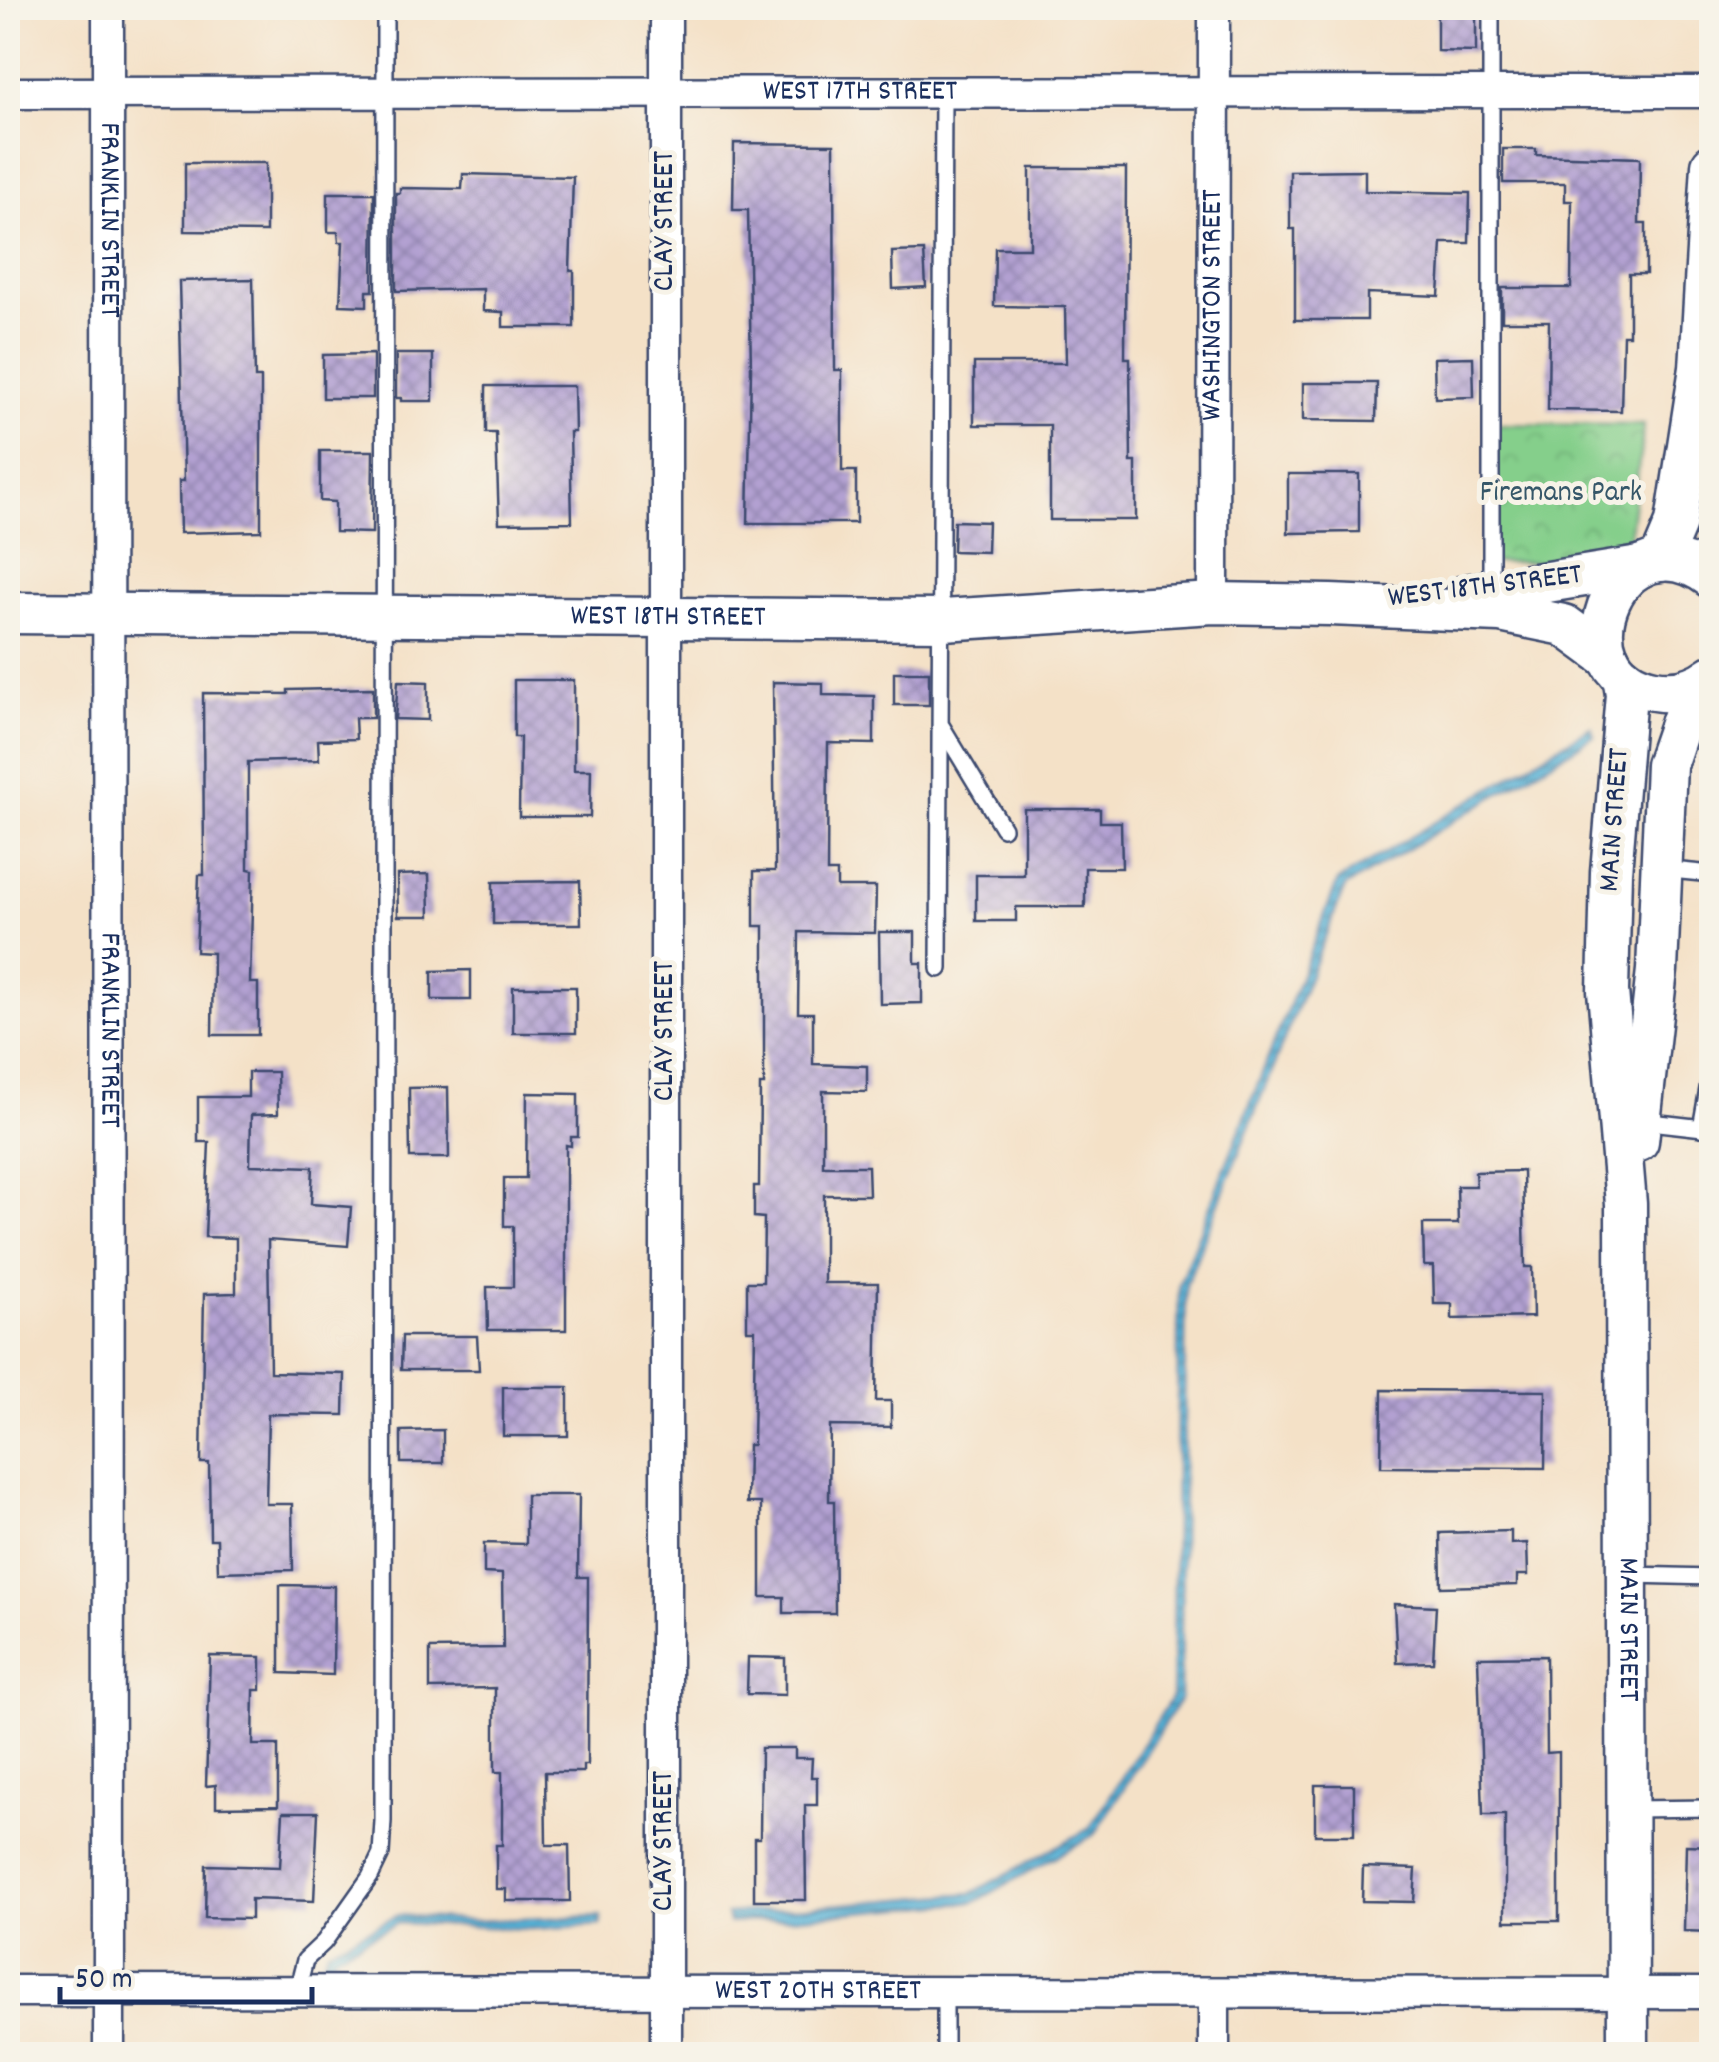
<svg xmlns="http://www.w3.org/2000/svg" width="1719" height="2062" font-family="Dekko,sans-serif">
	<defs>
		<pattern id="park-crowns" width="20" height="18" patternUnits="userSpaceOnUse" patternTransform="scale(2.5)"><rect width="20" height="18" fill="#85cf8b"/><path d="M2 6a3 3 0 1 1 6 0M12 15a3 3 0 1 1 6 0" fill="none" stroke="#72b27a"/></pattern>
		<pattern id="water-rules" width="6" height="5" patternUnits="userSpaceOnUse" patternTransform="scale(2.5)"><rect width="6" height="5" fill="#59b3d7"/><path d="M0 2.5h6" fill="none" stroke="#4992b2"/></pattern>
		<pattern id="building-cross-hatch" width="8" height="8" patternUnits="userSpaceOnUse" patternTransform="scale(2.5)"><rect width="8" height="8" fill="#b3a1d2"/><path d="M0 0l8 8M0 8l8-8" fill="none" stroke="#9184ae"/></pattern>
	</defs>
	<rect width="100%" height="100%" fill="#f7f3e8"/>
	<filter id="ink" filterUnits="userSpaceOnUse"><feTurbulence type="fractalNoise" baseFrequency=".01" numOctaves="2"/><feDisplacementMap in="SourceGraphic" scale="20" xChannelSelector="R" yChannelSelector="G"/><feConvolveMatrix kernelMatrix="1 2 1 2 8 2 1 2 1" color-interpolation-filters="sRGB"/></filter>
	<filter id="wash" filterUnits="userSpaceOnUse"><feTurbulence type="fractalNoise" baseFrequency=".0048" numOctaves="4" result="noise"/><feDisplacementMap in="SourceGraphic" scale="40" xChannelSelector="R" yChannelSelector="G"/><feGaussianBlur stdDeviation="2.25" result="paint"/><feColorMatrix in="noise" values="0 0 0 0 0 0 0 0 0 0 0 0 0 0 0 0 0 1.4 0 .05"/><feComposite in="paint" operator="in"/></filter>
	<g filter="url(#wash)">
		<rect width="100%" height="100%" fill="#f4e1c7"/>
		<path fill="url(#park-crowns)" stroke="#507f74" stroke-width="2.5" d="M 1491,424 L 1644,425 L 1626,562 L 1491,562 Z"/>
		<g fill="url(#water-rules)" stroke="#3a719a" stroke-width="2.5">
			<path d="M 1591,727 L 1594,736 L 1345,887 L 1186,1285 L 1180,1699 L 1095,1834 L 975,1902 L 729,1923 L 727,1914 L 972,1893 L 1090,1828 L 1172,1697 L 1179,1284 L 1338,881 Z"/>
			<path d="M 398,1915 L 471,1921 L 601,1916 L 601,1925 L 530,1929 L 398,1923 L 335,1955 L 330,1970 L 321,1969 L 327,1950 Z"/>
		</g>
		<g id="blocks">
			<g fill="url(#building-cross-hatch)">
				<path d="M 1437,8 L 1476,8 L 1476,52 L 1437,51 Z"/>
				<path d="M 734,143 L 834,144 L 835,370 L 842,370 L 842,471 L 856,471 L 856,523 L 748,523 L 751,369 L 748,210 L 733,210 Z"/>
				<path d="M 1503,149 L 1536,149 L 1536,155 L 1640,158 L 1639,224 L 1646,224 L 1646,274 L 1629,274 L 1629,335 L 1623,335 L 1621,411 L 1548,410 L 1549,321 L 1502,321 L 1502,288 L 1571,288 L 1572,201 L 1565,201 L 1565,183 L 1503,183 Z"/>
				<path d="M 185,163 L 266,163 L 266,232 L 185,231 Z"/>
				<path d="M 1030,168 L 1126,168 L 1125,358 L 1130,358 L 1131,462 L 1136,462 L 1136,520 L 1050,520 L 1050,425 L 974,425 L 974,363 L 1066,363 L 1065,307 L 994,306 L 995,248 L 1030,248 Z"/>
				<path d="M 1365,170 L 1365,191 L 1470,193 L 1469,243 L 1442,243 L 1439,296 L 1367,293 L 1367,320 L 1295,320 L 1295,229 L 1290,229 L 1290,171 Z"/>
				<path d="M 463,174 L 573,177 L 570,271 L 574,271 L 574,327 L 503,327 L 503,312 L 483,311 L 483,289 L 396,291 L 396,193 L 400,193 L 400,188 L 462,189 Z"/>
				<path d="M 328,193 L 374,193 L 373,291 L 367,291 L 367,306 L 340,305 L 343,242 L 339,242 L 338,232 L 328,232 Z"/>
				<path d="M 924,251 L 926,287 L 893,289 L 892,252 Z"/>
				<path d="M 253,279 L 255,378 L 261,378 L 261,531 L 180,533 L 179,481 L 184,481 L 179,281 Z"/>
				<path d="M 373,354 L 373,398 L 323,398 L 323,355 Z"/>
				<path d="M 396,354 L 433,354 L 433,401 L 401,401 L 401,398 L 396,398 Z"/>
				<path d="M 1473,357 L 1474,397 L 1435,398 L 1434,358 Z"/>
				<path d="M 1303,383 L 1377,383 L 1376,421 L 1303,420 Z"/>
				<path d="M 486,386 L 574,386 L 575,432 L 570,432 L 572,522 L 499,523 L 496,433 L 486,433 Z"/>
				<path d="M 320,451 L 373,451 L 372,533 L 335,532 L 335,502 L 320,501 Z"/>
				<path d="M 1288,474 L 1359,474 L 1359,532 L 1288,533 Z"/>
				<path d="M 954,521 L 988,522 L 987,552 L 953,551 Z"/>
				<rect x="894" y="672" width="35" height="33"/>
				<path d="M 514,680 L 574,680 L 574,770 L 591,770 L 590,817 L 519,817 L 520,737 L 514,737 Z"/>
				<path d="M 398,681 L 428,682 L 428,720 L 395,719 Z"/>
				<path d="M 773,682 L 823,683 L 823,695 L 874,696 L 874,744 L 828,743 L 827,872 L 837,872 L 837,887 L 876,887 L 875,933 L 799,932 L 798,1013 L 813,1013 L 813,1064 L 867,1066 L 867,1092 L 823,1091 L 823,1166 L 868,1166 L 869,1195 L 824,1195 L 824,1283 L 878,1283 L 876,1401 L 891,1401 L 891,1427 L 830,1426 L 829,1501 L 834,1501 L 835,1613 L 784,1613 L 784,1597 L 761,1597 L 761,1503 L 747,1503 L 748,1445 L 753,1445 L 755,1330 L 747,1330 L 747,1282 L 763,1282 L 764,1218 L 754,1217 L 754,1186 L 759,1186 L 760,1085 L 764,1085 L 764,926 L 754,926 L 754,871 L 775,871 Z"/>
				<path d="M 373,688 L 373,718 L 355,718 L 356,739 L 318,740 L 319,760 L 248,762 L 248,869 L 253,870 L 250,983 L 258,983 L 258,1035 L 212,1035 L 213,953 L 196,952 L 199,875 L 204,875 L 203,693 L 288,694 L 288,690 Z"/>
				<path d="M 1024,809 L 1100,809 L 1100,822 L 1121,822 L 1122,868 L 1085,868 L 1085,907 L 1016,907 L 1016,921 L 976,921 L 976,875 L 1024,875 Z"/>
				<path d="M 429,874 L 430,916 L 398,916 L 397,875 Z"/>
				<path d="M 580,881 L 581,924 L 493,924 L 493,882 Z"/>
				<path d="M 879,932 L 915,932 L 915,963 L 922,963 L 922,1003 L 880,1004 Z"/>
				<path d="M 471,970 L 471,1000 L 432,1000 L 432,971 Z"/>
				<rect x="513" y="987" width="63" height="46"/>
				<path d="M 248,1072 L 277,1072 L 278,1114 L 251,1115 L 250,1165 L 313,1167 L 311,1204 L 351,1207 L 348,1246 L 268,1240 L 270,1372 L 345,1374 L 344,1415 L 268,1414 L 266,1504 L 292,1504 L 293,1570 L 218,1572 L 217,1539 L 210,1539 L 209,1463 L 201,1463 L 204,1294 L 236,1293 L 236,1238 L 205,1237 L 209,1142 L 198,1142 L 198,1097 L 248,1097 Z"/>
				<path d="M 448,1087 L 449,1158 L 410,1158 L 409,1088 Z"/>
				<path d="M 527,1093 L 578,1094 L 578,1137 L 571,1137 L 571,1146 L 566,1145 L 566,1330 L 488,1330 L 487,1287 L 513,1287 L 513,1226 L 504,1226 L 504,1178 L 526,1178 Z"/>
				<path d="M 1523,1171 L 1525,1267 L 1532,1267 L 1533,1317 L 1452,1319 L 1452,1304 L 1434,1304 L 1433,1266 L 1424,1266 L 1423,1224 L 1458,1224 L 1457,1186 L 1476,1186 L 1475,1172 Z"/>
				<path d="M 402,1336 L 477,1336 L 479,1370 L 401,1370 Z"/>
				<rect x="503" y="1387" width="65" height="49"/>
				<path d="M 1382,1390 L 1546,1391 L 1545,1468 L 1381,1467 Z"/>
				<path d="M 443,1430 L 443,1463 L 401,1463 L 401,1431 Z"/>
				<path d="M 526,1495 L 579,1495 L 578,1577 L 588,1577 L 587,1765 L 583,1765 L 583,1772 L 545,1772 L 546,1845 L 569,1845 L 570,1901 L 506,1901 L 506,1889 L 496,1889 L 496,1845 L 502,1845 L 502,1772 L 495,1772 L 495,1688 L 430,1689 L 430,1649 L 503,1648 L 502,1574 L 484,1573 L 484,1543 L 526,1544 Z"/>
				<path d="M 1511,1531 L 1511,1544 L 1527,1543 L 1528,1575 L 1517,1575 L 1517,1585 L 1441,1587 L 1440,1533 Z"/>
				<path d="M 280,1585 L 334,1586 L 333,1675 L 280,1673 Z"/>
				<path d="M 1394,1604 L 1436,1606 L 1433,1662 L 1397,1663 Z"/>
				<path d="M 210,1656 L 261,1657 L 261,1690 L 254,1690 L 253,1745 L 278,1745 L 278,1806 L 216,1807 L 216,1785 L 206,1786 Z"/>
				<path d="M 1546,1656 L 1547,1753 L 1559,1752 L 1559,1921 L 1505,1921 L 1505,1815 L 1483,1815 L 1478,1657 Z"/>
				<path d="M 748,1657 L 785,1658 L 785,1695 L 747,1694 Z"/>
				<path d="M 761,1748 L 795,1748 L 795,1758 L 812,1758 L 811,1777 L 817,1777 L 817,1805 L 805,1805 L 806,1900 L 754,1900 L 754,1838 L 760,1838 Z"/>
				<rect x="1315" y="1785" width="39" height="50"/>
				<path d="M 283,1812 L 318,1812 L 314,1901 L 251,1899 L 251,1919 L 205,1918 L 206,1865 L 280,1867 Z"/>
				<path d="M 1686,1845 L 1712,1846 L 1712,1932 L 1684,1931 Z"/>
				<path d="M 1363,1867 L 1416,1869 L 1414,1902 L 1362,1901 Z"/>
			</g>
		</g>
	</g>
	<g filter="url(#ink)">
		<use href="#blocks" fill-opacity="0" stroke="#3c4a6e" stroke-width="2.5"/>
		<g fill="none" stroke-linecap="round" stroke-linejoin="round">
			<g stroke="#3c4a6e" stroke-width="20">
				<g id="lane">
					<path d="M 1491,588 L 1491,8"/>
					<path d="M 942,727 L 1003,828"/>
					<path d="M 1661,869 L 1712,874"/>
					<path d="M 939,969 L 943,93"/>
					<path d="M 1642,1121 L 1712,1129"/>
					<path d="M 1701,1128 L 1712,1066"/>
					<path d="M 1631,1575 L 1712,1577"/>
					<path d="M 1631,1809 L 1712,1808"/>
					<path d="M 297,1991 L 305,1960 L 324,1942 L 370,1877 L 381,1854 L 383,1821 L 385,8"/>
					<path d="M 945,2054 L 945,1992"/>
				</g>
			</g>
			<g stroke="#3c4a6e" stroke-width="35">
				<g id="street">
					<path id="s1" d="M 108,8 L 109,2054"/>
					<path id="s2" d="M 8,93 L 1712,92"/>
					<path id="s3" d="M 1213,603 L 1214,8"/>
					<path id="s4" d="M 8,1991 L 1712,1993"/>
					<path d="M 1214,1993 L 1214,2054"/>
					<path d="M 666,2054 L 666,8"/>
				</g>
			</g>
			<g stroke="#3c4a6e" stroke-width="45">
				<g id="secondary">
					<path d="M 1660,561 L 1676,523 L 1700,368 L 1712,165"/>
					<path d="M 1712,578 C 1620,508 1552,670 1654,690 C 1675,694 1695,689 1712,676"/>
					<path d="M 1467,595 L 1640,567"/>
					<path id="s5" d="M 8,613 L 943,620 L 1213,603 L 1330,605 L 1500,612 L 1564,625 L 1609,658"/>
					<path id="s6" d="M 1623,676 L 1626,694 L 1611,872 L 1608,991 L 1626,1204 L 1628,2054"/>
					<path d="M 1638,1141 L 1657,970 L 1666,765 L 1689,698 L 1709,679"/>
				</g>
			</g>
			<use href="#lane" stroke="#fff" stroke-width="15"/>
			<use href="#street" stroke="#fff" stroke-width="30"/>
			<use href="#secondary" stroke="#fff" stroke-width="40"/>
		</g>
	</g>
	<g text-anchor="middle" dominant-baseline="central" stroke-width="10" stroke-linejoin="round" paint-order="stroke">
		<g font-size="30" fill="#1b2f5e" stroke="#f7f3e8">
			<text stroke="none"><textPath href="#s2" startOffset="852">WEST 17TH STREET</textPath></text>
			<text stroke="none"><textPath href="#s1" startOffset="212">FRANKLIN STREET</textPath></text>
			<text transform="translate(666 221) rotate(-90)">CLAY STREET</text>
			<text stroke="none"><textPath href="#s3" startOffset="298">WASHINGTON STREET</textPath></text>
			<text transform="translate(1485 588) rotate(-7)">WEST 18TH STREET</text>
			<text stroke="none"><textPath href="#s5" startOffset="660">WEST 18TH STREET</textPath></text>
			<text transform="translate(1616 820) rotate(-86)">MAIN STREET</text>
			<text stroke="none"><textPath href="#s1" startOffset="1022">FRANKLIN STREET</textPath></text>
			<text transform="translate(666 1031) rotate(-90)">CLAY STREET</text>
			<text stroke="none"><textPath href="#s6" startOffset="955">MAIN STREET</textPath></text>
			<text transform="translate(665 1841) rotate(-90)">CLAY STREET</text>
			<text stroke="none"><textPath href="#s4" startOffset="810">WEST 20TH STREET</textPath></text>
		</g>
		<g font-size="30" fill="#365769" stroke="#f7f3e8">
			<text x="1561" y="494">Firemans Park</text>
		</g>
	</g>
	<rect width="1719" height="2062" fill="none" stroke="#f7f3e8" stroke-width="40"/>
	<path d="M60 1987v15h252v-15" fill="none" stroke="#1b2f5e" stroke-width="5"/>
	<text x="75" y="1987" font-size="30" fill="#1b2f5e" stroke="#f7f3e8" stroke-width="8" paint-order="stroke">50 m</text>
</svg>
